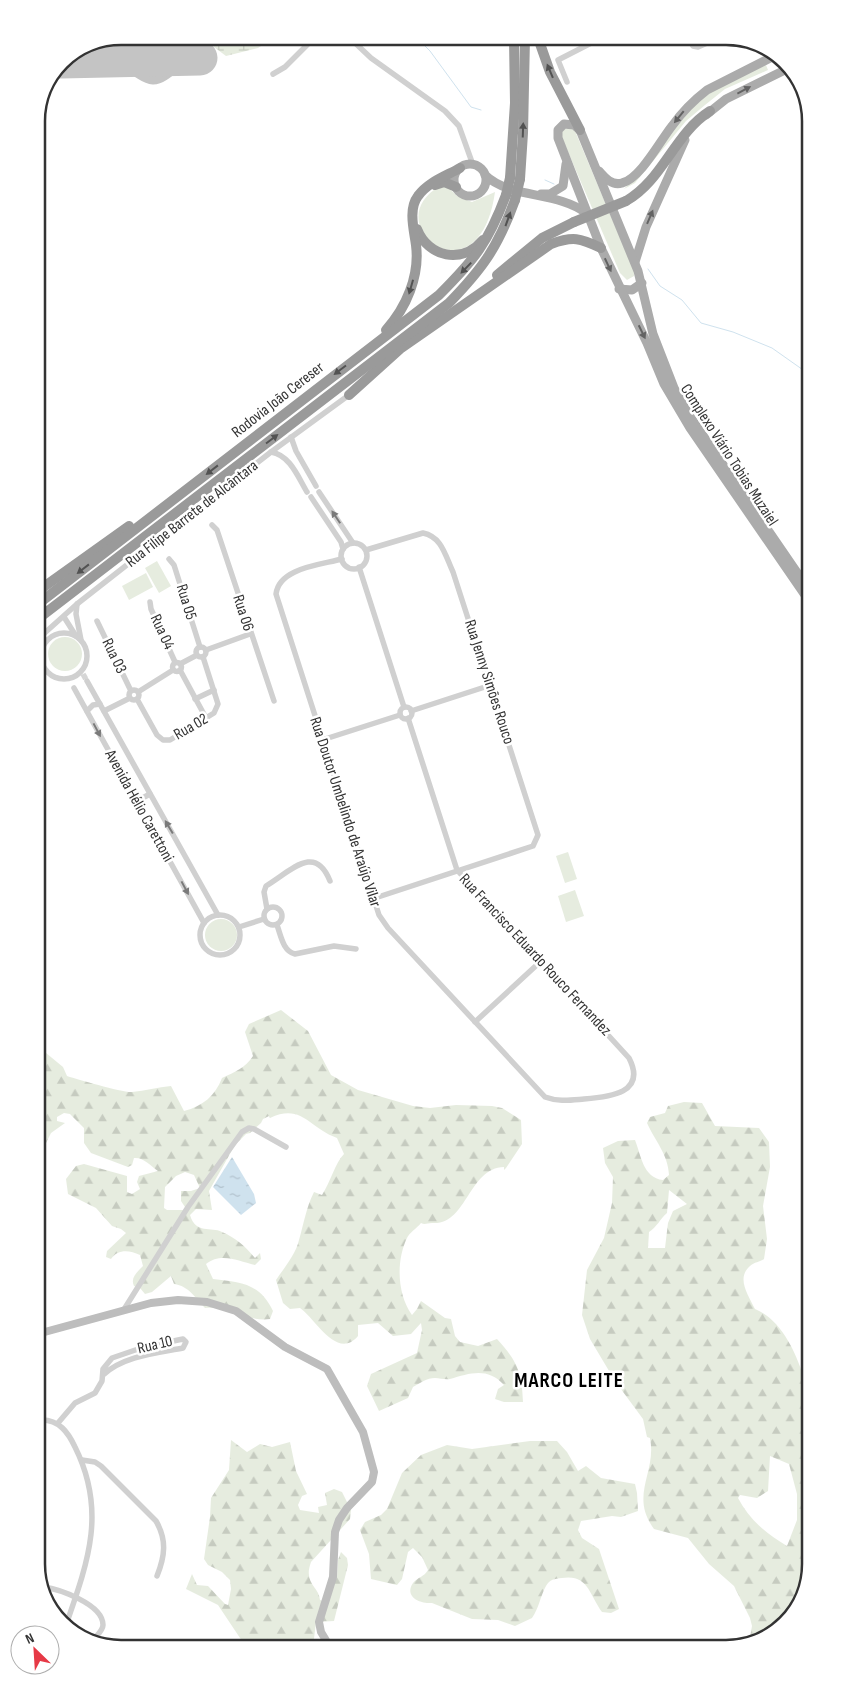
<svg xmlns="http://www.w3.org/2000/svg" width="847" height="1685" font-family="'Sofia Sans Condensed',sans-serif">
	<defs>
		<pattern id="forest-firs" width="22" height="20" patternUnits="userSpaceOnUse" patternTransform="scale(1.25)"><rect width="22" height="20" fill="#e6ecdf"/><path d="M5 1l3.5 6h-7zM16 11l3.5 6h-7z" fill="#c6cbc0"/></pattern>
		<pattern id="wetland-marsh" width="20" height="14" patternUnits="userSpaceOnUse" patternTransform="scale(1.25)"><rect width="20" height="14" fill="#e6ecdf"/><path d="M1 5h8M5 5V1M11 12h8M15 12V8" fill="none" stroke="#c6cbc0"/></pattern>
		<pattern id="water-ripples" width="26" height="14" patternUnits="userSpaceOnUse" patternTransform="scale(1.25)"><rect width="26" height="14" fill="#cfe2ee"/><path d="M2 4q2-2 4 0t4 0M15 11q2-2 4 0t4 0" fill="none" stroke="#b2c2cd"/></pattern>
	</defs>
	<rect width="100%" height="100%" fill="#fff"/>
	<g fill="#e6ecdf">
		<path d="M 766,65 L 768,70 L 725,89 L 705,105 L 686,121 L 635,183 L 624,189 C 652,162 677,114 707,93 C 724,81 747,74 766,65 Z"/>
		<path d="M 569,127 L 575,131 L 634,271 L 634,276 L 627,280 L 620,273 L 562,138 L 562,131 Z"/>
		<path d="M 440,186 L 448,187 L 457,196 L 472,202 L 495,192 C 479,306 374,224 440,186 Z"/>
		<path d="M 157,561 L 171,586 L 159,593 L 145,568 Z"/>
		<path d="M 146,573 L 153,587 L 129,600 L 122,586 Z"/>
		<circle cx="65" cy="654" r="17"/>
		<path d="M 568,852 L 577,879 L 565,883 L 556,856 Z"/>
		<path d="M 575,890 L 584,916 L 566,922 L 558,896 Z"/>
		<circle cx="221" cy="935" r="16"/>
	</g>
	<g fill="url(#forest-firs)" fill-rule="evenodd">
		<path d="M 281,1010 L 308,1031 L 331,1075 L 358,1090 L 413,1106 L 430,1108 L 456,1105 L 492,1106 L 502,1108 L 521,1120 L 522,1144 L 506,1168 L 504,1170 L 504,1167 C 468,1168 467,1226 432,1223 C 427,1223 425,1225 421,1223 C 417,1228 409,1233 407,1238 C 396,1261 397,1294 412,1315 L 417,1309 L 421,1301 L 445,1318 L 451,1319 L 455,1336 L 460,1342 L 478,1346 L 497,1339 C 517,1361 522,1372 523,1402 L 504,1402 L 495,1399 L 498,1389 L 504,1385 C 488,1367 470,1373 450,1379 C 445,1380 440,1378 435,1378 C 427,1378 420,1383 413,1387 L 408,1398 L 379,1411 L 367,1386 L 371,1374 L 417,1353 L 422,1330 L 421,1323 L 411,1334 L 393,1336 L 378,1323 L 358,1325 L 358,1336 C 337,1361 315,1318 300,1308 L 290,1309 L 283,1303 L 276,1280 C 284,1268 296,1254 299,1240 C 304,1223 306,1208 314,1192 L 322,1195 C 331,1181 335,1163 344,1154 L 337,1138 C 309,1128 302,1103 270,1118 L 269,1116 L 263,1119 L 261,1123 L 250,1133 L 246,1134 L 235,1145 L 209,1191 L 212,1210 L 196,1209 L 190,1215 C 196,1235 211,1226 222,1232 C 236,1238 245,1246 255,1258 L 260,1253 L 261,1259 L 255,1265 C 238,1261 221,1252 206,1264 L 213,1279 C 240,1282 260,1283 273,1311 L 270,1319 C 247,1322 228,1306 205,1308 C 195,1298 189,1286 174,1284 L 171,1276 L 152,1292 L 145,1294 L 140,1288 L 134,1286 C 130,1278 137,1272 143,1266 L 140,1255 C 129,1250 118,1249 111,1259 L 106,1257 L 107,1251 L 126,1233 L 121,1229 L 112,1226 L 96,1208 L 68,1194 L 66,1179 L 76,1166 L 84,1164 L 127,1176 L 127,1192 L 132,1194 L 140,1189 L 137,1182 L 139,1176 L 158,1171 C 150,1165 143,1157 134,1158 L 132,1165 L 128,1167 L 91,1153 L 84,1143 L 84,1128 L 70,1114 L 64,1113 L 57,1117 L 57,1121 L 65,1123 L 51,1133 L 41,1153 L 40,1048 L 63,1067 L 67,1076 C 76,1079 124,1093 132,1092 C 145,1091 158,1087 171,1086 L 184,1111 C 203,1106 215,1096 222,1078 C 235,1072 245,1068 253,1056 L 245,1032 L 249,1024 ZM 185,1172 L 194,1175 L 200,1188 L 191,1191 L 181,1191 L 181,1201 L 187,1210 L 167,1210 L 164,1208 L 165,1187 L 176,1176 Z"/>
		<path d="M 684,1102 L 702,1103 L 715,1126 L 759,1128 L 769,1142 L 770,1167 L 763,1206 L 767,1239 L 764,1259 C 760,1262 754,1262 750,1266 C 736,1278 748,1295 755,1309 C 780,1319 795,1350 803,1375 C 807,1387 805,1398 810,1409 L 811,1565 L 796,1611 L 758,1642 L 749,1643 L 752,1626 L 750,1618 L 734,1586 L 709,1564 L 688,1538 L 654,1529 C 629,1495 657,1473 650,1438 L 647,1437 L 643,1419 L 615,1381 L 590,1339 L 582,1315 L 587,1270 L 604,1238 L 612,1203 L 613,1177 L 605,1163 L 603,1148 L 618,1141 L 635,1140 C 641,1155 643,1178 663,1180 L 669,1175 C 668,1154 655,1141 647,1123 L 650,1117 L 665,1113 L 668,1106 ZM 669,1190 L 687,1204 L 673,1211 L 668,1223 L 665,1248 L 648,1248 L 649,1232 C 657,1227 660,1219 667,1213 ZM 770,1456 L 789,1464 L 797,1494 L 797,1520 L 787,1546 C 766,1534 749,1519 738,1498 L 740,1495 L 757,1498 L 768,1491 Z"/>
		<path d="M 231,1440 L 247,1452 L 260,1444 L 272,1447 L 290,1442 L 296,1471 L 307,1494 L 302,1496 L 298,1505 L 300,1510 L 319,1513 L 318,1507 L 327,1505 L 325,1493 L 334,1489 L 342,1492 L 351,1510 L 350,1519 L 311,1562 C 303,1584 319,1586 320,1600 L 323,1601 L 337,1577 L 338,1560 L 341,1552 L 347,1558 L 348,1565 L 334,1621 L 316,1622 L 313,1647 L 249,1647 L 240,1638 L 218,1605 L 186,1589 L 192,1574 L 197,1585 L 208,1586 L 225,1604 L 228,1605 L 231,1589 L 230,1580 L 222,1572 L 208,1565 L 204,1559 L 210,1517 L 211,1498 L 229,1470 Z"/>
		<path d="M 530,1441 L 557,1441 L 567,1452 L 578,1471 L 586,1466 L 601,1478 L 635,1484 L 637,1493 L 638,1511 L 621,1517 L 612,1516 L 581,1521 L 578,1530 L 582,1538 L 599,1549 L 619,1609 L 611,1613 L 602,1612 C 589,1594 588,1574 562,1578 C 554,1579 550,1579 546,1586 C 540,1597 539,1608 532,1618 L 515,1626 L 498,1620 L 472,1619 L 432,1603 C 423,1604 403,1598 413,1583 C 418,1577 424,1577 428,1570 L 422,1557 L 413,1548 L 408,1552 L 402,1579 L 397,1585 L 371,1579 L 369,1554 L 360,1530 L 365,1522 L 381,1515 L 387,1509 L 402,1473 L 421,1455 L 447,1445 L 472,1449 Z"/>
	</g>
	<path fill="url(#wetland-marsh)" d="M 206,41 L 269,41 L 258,48 L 226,56 Z"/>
	<path fill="url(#water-ripples)" d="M 232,1157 L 254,1194 L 256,1203 L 241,1215 L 213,1187 Z"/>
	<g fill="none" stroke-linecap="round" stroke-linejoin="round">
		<g stroke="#cfe2ee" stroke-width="1">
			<path d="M 418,39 L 430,51 L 471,107 L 481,110"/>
			<path d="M 545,180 L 554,184"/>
			<path d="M 648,269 L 660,286 L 682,300 L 701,323 L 733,332 L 772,348 L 806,372"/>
		</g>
		<path stroke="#c4c4c4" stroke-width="14" d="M 125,60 C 155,85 154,82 183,58"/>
		<path stroke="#c4c4c4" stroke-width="35" d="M 61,61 L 200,58"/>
		<path stroke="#d6d6d6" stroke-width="5.5" stroke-dasharray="5.5 3" stroke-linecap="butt" d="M 83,674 L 87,681"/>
		<g stroke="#d0d0d0" stroke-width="5.5">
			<path d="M 687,37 L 693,46 L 698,47 L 721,37"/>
			<path d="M 352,40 L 371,58 L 445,111 L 459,126 L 473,165"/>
			<path d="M 273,74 L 285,67 L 312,40"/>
			<path d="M 567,82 L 558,60 L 601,38"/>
			<path d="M 291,437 L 296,451 L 316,486"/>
			<path d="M 271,452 C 290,455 298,477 307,492"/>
			<path d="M 319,492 L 353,543"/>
			<path d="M 311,497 L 341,542 L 343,549"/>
			<path d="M 212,525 L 217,530 L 274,701"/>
			<circle cx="354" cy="556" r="13"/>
			<path d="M 366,550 L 423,533 C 442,537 445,555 453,572 L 538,835 L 533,846 L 372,899"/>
			<path d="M 169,559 L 174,565 L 200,647"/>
			<path d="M 342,559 C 320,565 279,568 276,594 L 379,915 L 388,928 L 545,1097 C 558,1102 571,1100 584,1099 C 610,1097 647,1093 629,1058 L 457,870 L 408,718"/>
			<path d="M 359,567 L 404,707"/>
			<path d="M 150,602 L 151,609 L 175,662"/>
			<path d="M 77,604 L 76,614 L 81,640"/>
			<path d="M 64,617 L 76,636"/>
			<path d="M 97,621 L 131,691"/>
			<circle cx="64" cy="656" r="23"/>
			<path d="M 39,638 L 77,604 L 271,452 L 349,395"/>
			<circle cx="201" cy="652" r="5"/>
			<path d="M 206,650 L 250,634"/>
			<circle cx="177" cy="667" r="4.5"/>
			<path d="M 180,664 L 197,655"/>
			<path d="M 180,670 L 206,718"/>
			<path d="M 87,681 L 218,915"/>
			<path d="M 74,688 L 204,923"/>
			<circle cx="134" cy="695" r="5"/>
			<path d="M 138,692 L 173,670"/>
			<path d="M 137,699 L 157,735 L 163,740 L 170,740 L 214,713 L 218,704 L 203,657"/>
			<path d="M 195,699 L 214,690"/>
			<circle cx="406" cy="713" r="6"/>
			<path d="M 87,711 L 93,705 L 100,704"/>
			<path d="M 104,711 L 130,698"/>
			<path d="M 411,711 L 491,685"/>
			<path d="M 322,740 L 400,715"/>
			<path d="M 137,801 L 150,794"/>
			<circle cx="273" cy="916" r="9"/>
			<path d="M 267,909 L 264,892 L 266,886 C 291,871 315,843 330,881"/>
			<circle cx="220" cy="935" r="20"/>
			<path d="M 277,925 C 281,936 283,951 295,954 L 334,946 L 356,949"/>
			<path d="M 239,927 L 264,919"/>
			<path d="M 475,1022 L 540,962"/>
			<path d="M 123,1311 L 188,1207 L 242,1132 L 249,1128 L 254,1129 L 286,1147"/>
			<path d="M 42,1420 C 59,1420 68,1432 75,1447 C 107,1511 88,1562 66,1625"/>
			<path d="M 58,1423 L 75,1403 L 95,1393 L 102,1381 L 103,1369 L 112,1358 L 144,1347 L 183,1339 L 186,1342 L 183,1348 C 157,1353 123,1356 103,1375"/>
			<path d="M 82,1460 L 95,1462 L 101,1466 L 156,1521 C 167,1540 165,1556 157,1576"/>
			<path d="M 43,1587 C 59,1589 103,1604 103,1625 C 103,1631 96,1636 92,1641"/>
			<path d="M 216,1648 L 230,1642 L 242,1647"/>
		</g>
		<path stroke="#bdbdbd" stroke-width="8" d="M 41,1333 L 151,1303 L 178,1300 L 207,1302 L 236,1311 L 285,1347 L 327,1369 L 363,1432 L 374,1472 L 372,1482 L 347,1508 L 339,1520 L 335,1532 L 333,1577 L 319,1622 L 321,1632 L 330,1647"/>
		<g stroke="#ababab" stroke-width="9">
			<path d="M 706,115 L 726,99 L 789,68"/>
			<circle cx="470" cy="180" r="16"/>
			<path d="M 599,171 C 605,178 612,186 622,183 C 640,179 660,141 672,126 C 682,112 694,100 707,90 L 778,54"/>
			<path d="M 485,175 C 510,199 557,191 586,213"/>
			<path d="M 541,194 L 550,194 L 563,186 L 566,164"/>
			<path d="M 635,262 L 646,227 L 685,140"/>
			<path d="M 619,289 L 632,290 L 642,283"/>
			<path d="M 807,587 L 691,418 L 674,388 L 653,334 L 638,271 L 580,130 L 574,125 L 564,124 L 558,130 L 558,138 L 601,248 L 647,343 L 664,384 L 690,428 L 807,598"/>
		</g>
		<g stroke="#9a9a9a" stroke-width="10">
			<path d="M 538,38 L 550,72 L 580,130"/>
			<path d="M 510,178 L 515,103 L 514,39"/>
			<path d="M 520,179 L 523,133 L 525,38"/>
			<path d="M 435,185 L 444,182 L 456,187"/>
			<path d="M 626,201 C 663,180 674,134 710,111"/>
			<path d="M 417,229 C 428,257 462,265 483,240"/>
			<path d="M 497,275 L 542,238 L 574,222"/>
			<path d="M 386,330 C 406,308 420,276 416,245 C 414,230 408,209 418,196 C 428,182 446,176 460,168"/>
			<path d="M 349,395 L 400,349 L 551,244 C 573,236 580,238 601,248"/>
			<path d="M 38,591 L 129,526"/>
			<path d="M 38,604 L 439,295 C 475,259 488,243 506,195"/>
			<path d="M 39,618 L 449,303 C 483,268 498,247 515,200"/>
		</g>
		<g stroke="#9a9a9a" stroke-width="10">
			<path d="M 506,195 L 510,178"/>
			<path d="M 515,200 L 520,179"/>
			<path d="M 574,222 L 626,201"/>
		</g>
	</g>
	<defs><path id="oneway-solid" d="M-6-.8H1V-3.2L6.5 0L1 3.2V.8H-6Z" transform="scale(1.25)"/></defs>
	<g fill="#525252">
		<use href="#oneway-solid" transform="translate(550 71) rotate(-113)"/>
		<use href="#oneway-solid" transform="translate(523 130) rotate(-88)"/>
		<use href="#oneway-solid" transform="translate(508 219) rotate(-70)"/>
		<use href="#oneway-solid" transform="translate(466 268) rotate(134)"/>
		<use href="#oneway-solid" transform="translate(411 287) rotate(106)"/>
		<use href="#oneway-solid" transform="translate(340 370) rotate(143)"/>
		<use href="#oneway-solid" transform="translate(272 439) rotate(-37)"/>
		<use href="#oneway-solid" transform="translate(212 470) rotate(142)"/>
		<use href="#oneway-solid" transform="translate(83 569) rotate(142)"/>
	</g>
	<g fill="#636363">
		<use href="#oneway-solid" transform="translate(744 90) rotate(-28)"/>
		<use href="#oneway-solid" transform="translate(679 117) rotate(129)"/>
		<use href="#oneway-solid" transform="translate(650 217) rotate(-67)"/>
		<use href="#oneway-solid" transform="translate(608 265) rotate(65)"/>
		<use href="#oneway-solid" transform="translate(642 332) rotate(64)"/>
	</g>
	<g fill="#7a7a7a">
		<use href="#oneway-solid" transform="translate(336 517) rotate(-124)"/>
		<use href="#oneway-solid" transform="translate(97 730) rotate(62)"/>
		<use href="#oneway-solid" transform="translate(169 827) rotate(-121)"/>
		<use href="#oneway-solid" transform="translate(185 888) rotate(62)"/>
	</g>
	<g text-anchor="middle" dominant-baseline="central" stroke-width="5" stroke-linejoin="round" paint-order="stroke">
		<g font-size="16" fill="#333" stroke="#fff">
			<text transform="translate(278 400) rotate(-38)">Rodovia João Cereser</text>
			<text transform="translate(729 455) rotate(57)">Complexo Viário Tobias Muzaiel</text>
			<text transform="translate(192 514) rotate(-38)">Rua Filipe Barrete de Alcântara</text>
			<text transform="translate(186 602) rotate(73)">Rua 05</text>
			<text transform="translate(243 613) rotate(72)">Rua 06</text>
			<text transform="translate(162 632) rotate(65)">Rua 04</text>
			<text transform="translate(114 656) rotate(64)">Rua 03</text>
			<text transform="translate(489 682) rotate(72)">Rua Jenny Simões Rouco</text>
			<text transform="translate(191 727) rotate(-30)">Rua 02</text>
			<text transform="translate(139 806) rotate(61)">Avenida Hélio Carettoni</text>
			<text transform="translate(345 812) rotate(72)">Rua Doutor Umbelindo de Araújo Vilar</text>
			<text transform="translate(535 955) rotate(47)">Rua Francisco Eduardo Rouco Fernandez</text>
			<text transform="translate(155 1345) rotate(-13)">Rua 10</text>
		</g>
		<g font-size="21" font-weight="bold" letter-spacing="1" fill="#000" stroke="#fff">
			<text x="569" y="1380">MARCO LEITE</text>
		</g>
	</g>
	<path d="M0 0H847V1685H0ZM121 45H726A76 76 0 0 1 802 121V1564A76 76 0 0 1 726 1640H121A76 76 0 0 1 45 1564V121A76 76 0 0 1 121 45Z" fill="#fff" fill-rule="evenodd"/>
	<path fill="none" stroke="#333" stroke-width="2.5" d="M121 45H726A76 76 0 0 1 802 121V1564A76 76 0 0 1 726 1640H121A76 76 0 0 1 45 1564V121A76 76 0 0 1 121 45Z"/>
	<g transform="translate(35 1650) rotate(335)"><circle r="24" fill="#ffffff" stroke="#adadad"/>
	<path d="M0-4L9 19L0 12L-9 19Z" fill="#e63946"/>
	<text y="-8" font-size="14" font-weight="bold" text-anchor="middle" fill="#333333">N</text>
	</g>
</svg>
